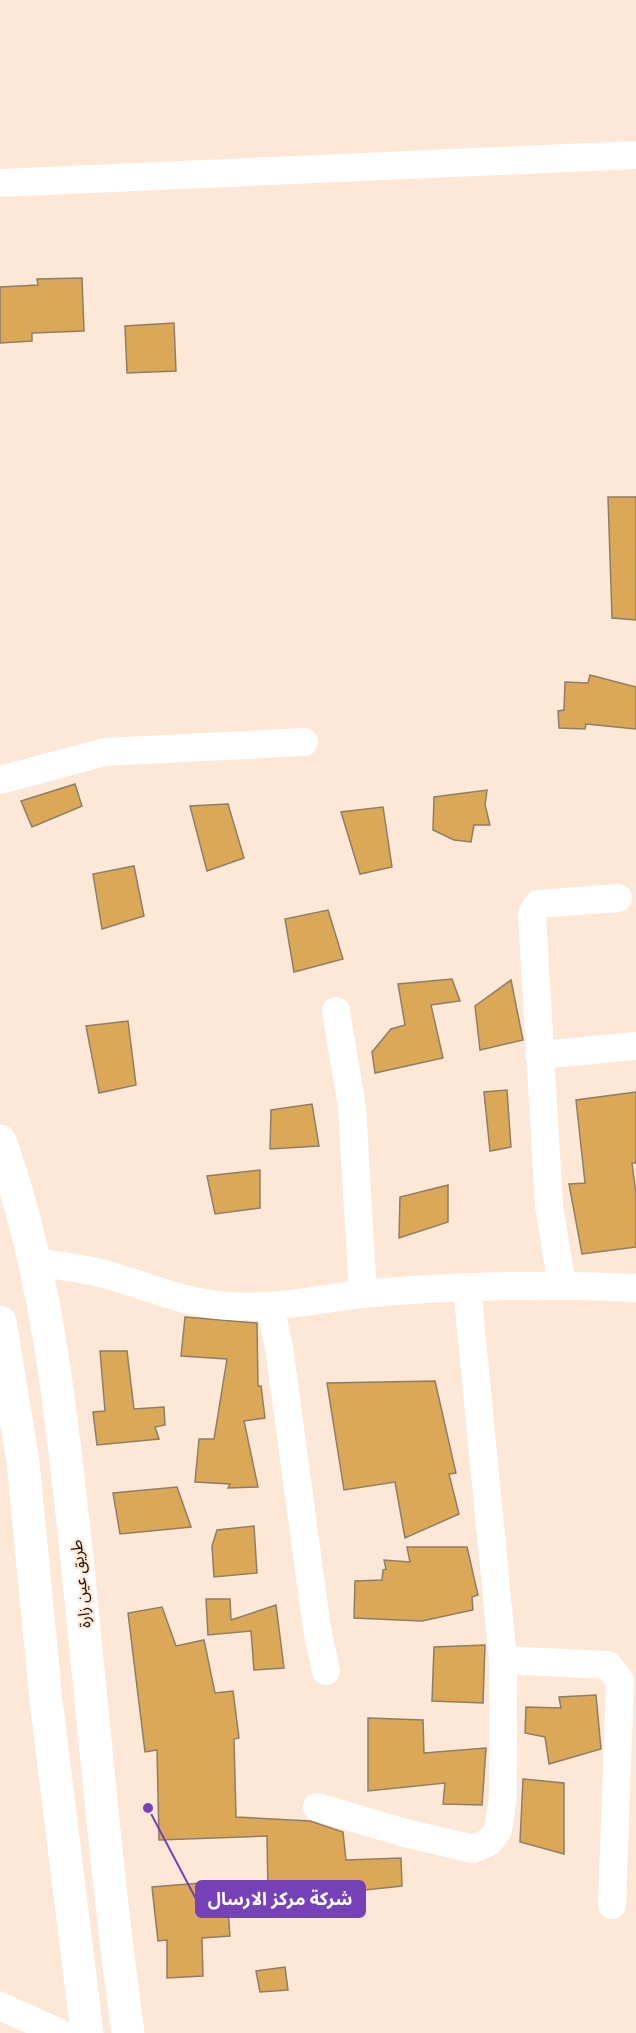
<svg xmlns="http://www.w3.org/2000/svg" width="636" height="2033" font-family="Merriweather,'Noto Sans Arabic',serif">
	<rect width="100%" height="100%" fill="#fde7d6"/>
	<g fill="#daa857" stroke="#8f7e66" stroke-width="1.5">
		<path d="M 82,278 L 84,331 L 32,333 L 32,341 L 0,343 L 0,287 L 38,285 L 37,279 Z"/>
		<path d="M 174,323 L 176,371 L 127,373 L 125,326 Z"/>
		<path d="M 608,497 L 636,497 L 636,620 L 612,618 Z"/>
		<path d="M 590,675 L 636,687 L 636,729 L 586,724 L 585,729 L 559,728 L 558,711 L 564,710 L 565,682 L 588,683 Z"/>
		<path d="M 75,784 L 82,806 L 32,827 L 21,801 Z"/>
		<path d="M 487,790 L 485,805 L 490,825 L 474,825 L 471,842 L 454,840 L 433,830 L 434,797 Z"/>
		<path d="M 228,804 L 244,858 L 207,871 L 190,806 Z"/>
		<path d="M 383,807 L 392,867 L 360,874 L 341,812 Z"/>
		<path d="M 134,866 L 144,916 L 102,929 L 93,874 Z"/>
		<path d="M 328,910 L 343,959 L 294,972 L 285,919 Z"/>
		<path d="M 452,979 L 460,1001 L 431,1005 L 443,1058 L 375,1073 L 372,1052 L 391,1029 L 405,1025 L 398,984 Z"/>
		<path d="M 511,980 L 523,1040 L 480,1050 L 475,1006 Z"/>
		<path d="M 128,1021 L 136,1085 L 99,1093 L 86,1026 Z"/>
		<path d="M 507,1090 L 511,1147 L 490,1151 L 484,1092 Z"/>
		<path d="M 636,1092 L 636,1163 L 632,1163 L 636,1194 L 636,1247 L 582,1254 L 569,1184 L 585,1183 L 576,1100 Z"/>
		<path d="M 312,1104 L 319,1146 L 270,1149 L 271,1110 Z"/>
		<path d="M 260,1170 L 260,1208 L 215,1214 L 207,1176 Z"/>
		<path d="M 448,1185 L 448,1222 L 399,1238 L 400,1197 Z"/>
		<path d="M 185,1317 L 257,1323 L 258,1386 L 261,1386 L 265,1418 L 244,1421 L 258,1487 L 228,1488 L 230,1484 L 195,1482 L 199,1439 L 214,1439 L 227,1359 L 181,1356 Z"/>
		<path d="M 100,1351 L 127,1351 L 134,1409 L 164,1407 L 165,1425 L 155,1427 L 159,1439 L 97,1445 L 93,1412 L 105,1411 Z"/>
		<path d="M 435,1381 L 456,1473 L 449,1474 L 459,1514 L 405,1538 L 395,1482 L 344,1490 L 327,1383 Z"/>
		<path d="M 177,1487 L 191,1527 L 120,1534 L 113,1493 Z"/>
		<path d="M 254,1526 L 257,1573 L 214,1577 L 212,1546 L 217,1530 Z"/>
		<path d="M 407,1547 L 467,1547 L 478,1595 L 472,1597 L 473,1610 L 422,1621 L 354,1618 L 355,1581 L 382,1580 L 383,1570 L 386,1569 L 384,1560 L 410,1562 Z"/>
		<path d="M 206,1599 L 230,1599 L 231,1620 L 276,1605 L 284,1668 L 254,1670 L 251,1631 L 208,1635 Z"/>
		<path d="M 162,1607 L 176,1646 L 204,1640 L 215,1693 L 233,1691 L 239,1738 L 234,1739 L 236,1817 L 310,1821 L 343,1832 L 346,1860 L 401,1858 L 402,1886 L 356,1891 L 356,1887 L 268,1894 L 267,1836 L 159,1840 L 157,1750 L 145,1752 L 128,1613 Z"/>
		<path d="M 485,1645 L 483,1703 L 432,1701 L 434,1647 Z"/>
		<path d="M 596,1695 L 601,1749 L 549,1764 L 545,1737 L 525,1733 L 526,1707 L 561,1708 L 559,1697 Z"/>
		<path d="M 368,1718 L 423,1720 L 424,1753 L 486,1748 L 482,1805 L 443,1804 L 445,1783 L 368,1791 Z"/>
		<path d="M 523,1779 L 564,1783 L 564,1854 L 520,1842 Z"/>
		<path d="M 226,1881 L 230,1936 L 202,1938 L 203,1976 L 167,1978 L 167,1940 L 158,1941 L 152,1887 Z"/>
		<path d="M 285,1967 L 288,1990 L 260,1992 L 256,1971 Z"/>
	</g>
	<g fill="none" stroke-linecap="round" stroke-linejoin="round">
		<g stroke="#fff" stroke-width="28">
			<path d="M 0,183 L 636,155"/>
			<path d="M 0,780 L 105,752 L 304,742"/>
			<path d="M 336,1011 L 352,1107 L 363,1294"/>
			<path d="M 539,1055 L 636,1046"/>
			<path d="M 36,1262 C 59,1266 85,1268 108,1275 C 151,1287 185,1304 231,1306 C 276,1309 318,1299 362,1294 C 453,1285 545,1284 636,1288"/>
			<path d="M 562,1285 L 549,1206 L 532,914 L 538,904 L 618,898"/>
			<path d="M 270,1307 L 279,1347 L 317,1629 L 326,1671"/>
			<path d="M 503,1660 L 608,1665 L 620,1681 L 612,1905"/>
			<path d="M 317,1807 L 405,1833 L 473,1849 L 489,1842 L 498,1830 L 503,1796 L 503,1660 L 467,1288"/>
			<path d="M 0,2006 L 60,2033"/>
		</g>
		<g stroke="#fff" stroke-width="33">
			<path d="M 0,1141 C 45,1267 60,1400 74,1532 C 92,1699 105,1867 128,2033"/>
			<path d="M 0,1322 L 23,1462 L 46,1700 L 87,2033"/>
		</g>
	</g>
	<g text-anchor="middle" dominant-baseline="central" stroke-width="4.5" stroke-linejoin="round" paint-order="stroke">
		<g font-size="16" fill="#1a110a" stroke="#fde7d6">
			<text transform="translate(80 1584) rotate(-96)">طريق عين زارة</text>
		</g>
	</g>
	<path fill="none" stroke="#7741b8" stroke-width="2" d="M148 1808L196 1899"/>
	<circle fill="#7741b8" stroke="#fde7d6" stroke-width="2" cx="148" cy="1808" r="6"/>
	<rect fill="#7741b8" stroke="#7741b8" stroke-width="2" x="196" y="1881" width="169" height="36" rx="6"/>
	<g font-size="18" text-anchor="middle" font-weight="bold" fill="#fff">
		<text x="280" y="1905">شركة مركز الارسال</text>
	</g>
</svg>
